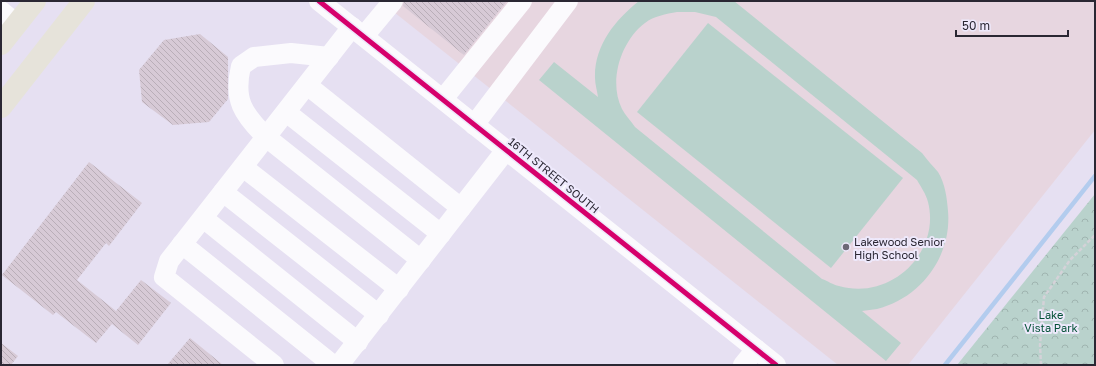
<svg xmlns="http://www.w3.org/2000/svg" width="1096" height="366" font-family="'Golos Text',sans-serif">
	<defs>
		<pattern id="forest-crowns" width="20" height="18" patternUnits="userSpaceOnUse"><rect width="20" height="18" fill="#b9d2cc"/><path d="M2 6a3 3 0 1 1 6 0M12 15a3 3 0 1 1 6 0" fill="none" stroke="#9fb4b0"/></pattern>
		<pattern id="building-back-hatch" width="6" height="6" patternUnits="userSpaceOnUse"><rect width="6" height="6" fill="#d7cad6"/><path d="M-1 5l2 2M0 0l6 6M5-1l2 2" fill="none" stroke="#b9aeb8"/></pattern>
	</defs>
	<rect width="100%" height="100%" fill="#e6e0f2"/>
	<path fill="#e7d6e0" d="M 380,1 L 1095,1 L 1095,130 L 908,365 L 838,365 Z"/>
	<g fill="#b9d2cc" fill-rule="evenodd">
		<path d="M 639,1 L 734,1 L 922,153 C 927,160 933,166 938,172 C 945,183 947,198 948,211 C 952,256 921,298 877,309 C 872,310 867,310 862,311 L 901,343 L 886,361 L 539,80 L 554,62 L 598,97 C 597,90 595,84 595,78 C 594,46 615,20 639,1 ZM 677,12 L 695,12 L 716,17 L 917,180 C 921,187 926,194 928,202 C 941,253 890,301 839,286 C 833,285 828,281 822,279 L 635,127 C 631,121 625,115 622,109 C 608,81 621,41 645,23 C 654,16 666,14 677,12 Z"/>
		<path d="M 708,23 L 903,178 L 831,268 L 637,112 Z"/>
	</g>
	<path fill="url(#forest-crowns)" d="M 1095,194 L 1095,365 L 957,365 Z"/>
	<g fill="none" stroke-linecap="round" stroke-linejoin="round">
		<path stroke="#b3ccee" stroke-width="4.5" d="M 945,365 L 1095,176"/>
	</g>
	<g fill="url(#building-back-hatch)">
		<path d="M 404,1 L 507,1 L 464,55 L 403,6 Z"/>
		<path d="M 200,34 L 228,57 L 228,99 L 209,122 L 173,125 L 142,102 L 139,70 L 164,40 Z"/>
		<path d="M 89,162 L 142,203 L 109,246 L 106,243 L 77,280 L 116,311 L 141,280 L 171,303 L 138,345 L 112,324 L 96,343 L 56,312 L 53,315 L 2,275 Z"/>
		<path d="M 190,338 L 223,365 L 167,365 Z"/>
		<path d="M 1,343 L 18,356 L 11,365 L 1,365 Z"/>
	</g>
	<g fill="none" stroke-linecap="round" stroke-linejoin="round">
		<path stroke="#d4d2d8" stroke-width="2.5" stroke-dasharray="4 2" stroke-linecap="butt" d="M 1041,365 L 1040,345 L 1044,297 L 1070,260 L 1095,235"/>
		<g stroke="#fbfafd" stroke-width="20">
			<path d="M 319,1 L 776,365"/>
			<path d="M 1,11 L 17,24"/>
			<path d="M 364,36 L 393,1"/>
			<path d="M 329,57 L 291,53 L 254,57 L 241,66 C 233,100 243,114 266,137 L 421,260"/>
			<path d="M 307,85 L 461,208"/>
			<path d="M 443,99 L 522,1"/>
			<path d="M 286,112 L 441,234"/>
			<path d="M 474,125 L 568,1"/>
			<path d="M 243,167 L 399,289"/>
			<path d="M 223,192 L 379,315"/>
			<path d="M 203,218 L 358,342"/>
			<path d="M 182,244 L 333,365"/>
			<path d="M 274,365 L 164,277 L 169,261 L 352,27"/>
			<path d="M 339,365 L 506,150"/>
			<path d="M 743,365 L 756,349"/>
		</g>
		<g stroke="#e6e3da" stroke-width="22">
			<path d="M 1,44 L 35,1"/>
			<path d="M 1,107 L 84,1"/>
		</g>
		<g stroke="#eee9fc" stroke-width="8">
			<path id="cycleway" d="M 319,1 L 776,365"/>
		</g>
		<use href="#cycleway" stroke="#d6006c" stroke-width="5"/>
	</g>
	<circle fill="#6c6876" stroke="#eee9fc" stroke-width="1.5" cx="846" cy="247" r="4"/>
	<g text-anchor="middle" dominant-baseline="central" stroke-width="4" stroke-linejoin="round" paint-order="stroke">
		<g font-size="11" fill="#2a2733" stroke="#eee9fc">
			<text transform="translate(554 175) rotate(39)">16TH STREET SOUTH</text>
		</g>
		<g font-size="11" fill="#2a2733" stroke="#eee9fc" text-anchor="start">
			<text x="854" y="241">Lakewood Senior<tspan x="854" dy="13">High School</tspan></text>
		</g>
		<g font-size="11" fill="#045137" stroke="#eee9fc">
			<text x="1051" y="314">Lake<tspan x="1051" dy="13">Vista Park</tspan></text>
		</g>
	</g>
	<rect width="1096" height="366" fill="none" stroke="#2a2733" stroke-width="4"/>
	<path d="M956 30v6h112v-6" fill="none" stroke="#2a2733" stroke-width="2"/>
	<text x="962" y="30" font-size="12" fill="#2a2733" stroke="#eee9fc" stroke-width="3" paint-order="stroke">50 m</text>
</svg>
